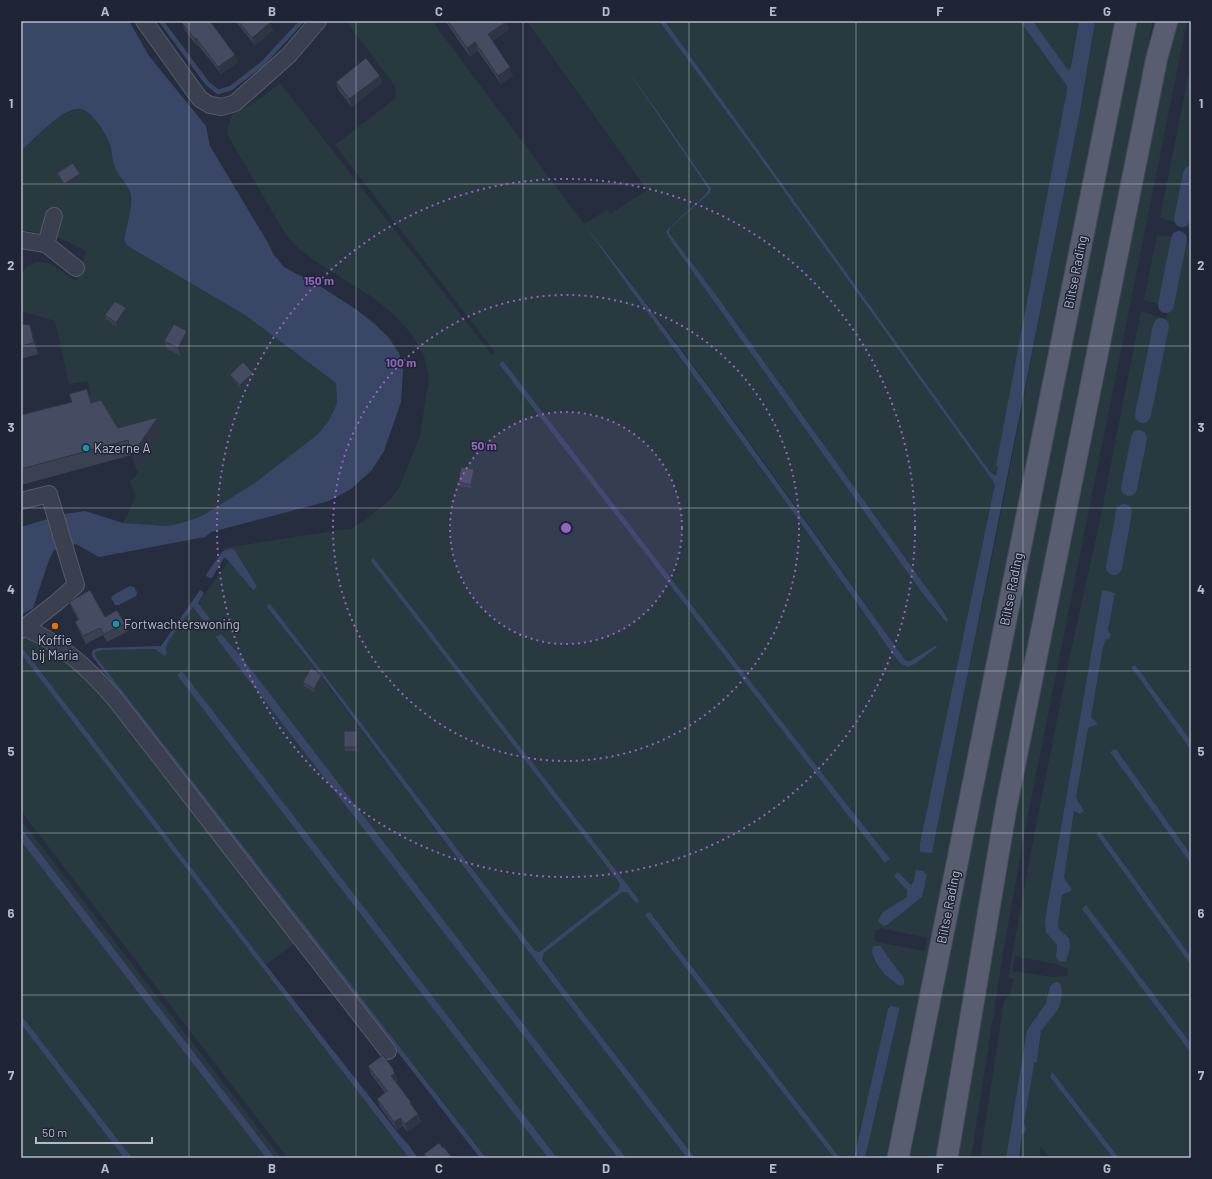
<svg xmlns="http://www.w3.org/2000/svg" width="1212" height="1179" font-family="Barlow,sans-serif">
	<rect width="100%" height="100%" fill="#262d3f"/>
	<g fill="#283a40" fill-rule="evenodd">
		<path d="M 346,21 L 432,21 L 584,224 L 607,210 L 610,214 L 647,190 L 527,21 L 659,21 L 750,144 L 995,484 L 920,843 L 920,852 L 932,853 L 1005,492 L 1080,112 L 1095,21 L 1115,21 L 888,1158 L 865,1158 L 899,1011 L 896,1006 L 893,1005 L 889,1006 L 854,1158 L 840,1158 L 650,912 L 647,913 L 646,915 L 834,1158 L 695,1158 L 542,960 L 544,953 L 622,892 L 627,892 L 635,902 L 639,902 L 371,561 L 619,882 L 620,885 L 618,890 L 539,952 L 535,951 L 271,605 L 267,605 L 470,875 L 687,1158 L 626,1158 L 244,660 L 216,637 L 618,1158 L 557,1158 L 182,671 L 178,675 L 548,1158 L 486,1158 L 96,657 L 95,652 L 103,650 L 155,649 L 165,656 L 168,642 L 193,607 L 205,623 L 210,619 L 198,603 L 229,561 L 232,564 L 228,550 L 224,551 L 224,548 L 347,529 L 349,530 L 363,522 L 379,509 L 392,498 L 399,488 L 420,436 L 429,377 L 424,356 L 416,341 L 408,330 L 394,315 L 374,298 L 318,263 L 299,249 L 286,235 L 227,134 L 229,123 L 232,114 C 250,106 265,96 280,83 L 492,355 L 495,352 L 335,145 L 396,98 L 395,86 ZM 635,82 L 711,191 L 710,193 L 670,228 L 669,233 L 716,295 L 939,605 L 948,620 L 946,622 L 937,612 L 923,594 L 673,244 L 666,232 L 668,229 L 705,195 L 708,190 L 707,187 ZM 589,230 C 701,369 802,516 906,661 L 910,661 L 935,646 L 905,666 L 892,653 L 786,502 L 631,290 ZM 503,362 C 632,527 759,695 889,859 L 886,863 L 499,364 ZM 899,873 L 911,885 L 913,883 L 915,873 L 927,875 L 922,897 L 887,925 L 907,897 L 907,892 ZM 881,928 L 927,938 L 925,951 L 877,942 L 874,938 L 875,931 ZM 873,946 C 893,958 892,962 895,984 C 887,976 867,959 873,946 Z"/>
		<path d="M 665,21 L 1020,21 L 1067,86 L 1067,90 L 997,466 L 998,466 L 996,476 L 991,473 L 969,443 Z"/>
		<path d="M 1033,21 L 1079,21 L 1070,69 L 1068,70 Z"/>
		<path d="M 1135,21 L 1153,21 L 990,845 L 959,1020 L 937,1158 L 908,1158 Z"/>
		<path d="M 1173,21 L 1187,21 L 1027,820 L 1004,947 L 971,1158 L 956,1158 L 1016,811 Z"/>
		<path d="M 1191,63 L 1191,229 L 1179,223 L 1160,218 Z"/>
		<path d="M 77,109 C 94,113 106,130 110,147 C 112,155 112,162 116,170 C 120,178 130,186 130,194 C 132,209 127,225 124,240 L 245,315 L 336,383 L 337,403 L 328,422 L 318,434 L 256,482 L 202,516 L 185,522 L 169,526 L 123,523 L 136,496 L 129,481 L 133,479 L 138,473 L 137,469 L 163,432 L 123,442 L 92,404 L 88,381 L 69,384 L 55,321 L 21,311 L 21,275 L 26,267 L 36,262 L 49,263 L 76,281 L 86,251 C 65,239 45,232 21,230 L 21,151 C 38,136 55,115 77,109 Z"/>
		<path d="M 1157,235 C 1170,236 1180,238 1191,245 L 1191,741 L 1135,666 L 1131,667 L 1191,750 L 1191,855 L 1116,749 L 1110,752 L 1191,864 L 1191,957 L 1100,831 L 1096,834 L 1191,965 L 1191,1044 L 1086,906 L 1082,909 L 1191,1053 L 1191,1158 L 1119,1158 L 1052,1072 L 1050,1077 L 1113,1158 L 1050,1158 L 1041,1147 L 1039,1152 L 1043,1158 L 1019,1158 L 1022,1133 L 1025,1133 L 1026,1128 L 1024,1123 L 1034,1065 L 1034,1062 L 1037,1062 L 1041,1031 L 1061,992 L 1061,985 L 1050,986 L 1046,1003 L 1027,1030 L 1006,1158 L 980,1158 L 1004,1001 C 1015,991 1008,987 1015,979 L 1008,978 L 1032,846 L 1068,664 L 1100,520 L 1141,311 L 1166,319 L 1169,307 L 1144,300 ZM 1104,590 L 1115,593 L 1108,631 L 1111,635 L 1109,640 L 1106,639 L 1103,648 L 1091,717 L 1093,720 L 1094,726 L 1088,728 L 1076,798 L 1084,811 L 1080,814 L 1074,811 L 1064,878 L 1072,889 L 1069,893 L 1067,892 L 1062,895 L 1058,924 L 1059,929 L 1069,938 L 1056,957 L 1057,945 L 1045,920 L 1102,592 ZM 1015,956 L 1056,964 L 1068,969 L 1067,976 L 1053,977 L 1012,971 Z"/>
		<path d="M 21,632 L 30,635 L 84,673 L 297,941 L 266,965 L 38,668 L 23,649 L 21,649 Z"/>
		<path d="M 21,654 L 409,1158 L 288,1158 L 21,811 Z"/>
		<path d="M 21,820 L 281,1158 L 275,1158 L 21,828 Z"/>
		<path d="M 21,841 L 266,1158 L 132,1158 L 21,1015 Z"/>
		<path d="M 21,1024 L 124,1158 L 21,1158 Z"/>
	</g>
	<g fill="#3a4666">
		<path d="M 21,21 L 129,21 L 149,56 L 206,126 L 210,146 L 268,243 L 274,255 L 284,267 L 323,288 L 357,310 L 376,325 L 389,338 L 399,353 L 403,371 L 401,402 L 384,451 L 372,470 L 351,489 L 329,501 L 211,532 L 205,537 L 99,557 L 76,544 L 54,550 L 49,560 L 33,608 L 21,615 L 21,527 L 64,514 L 85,511 L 123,523 L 169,526 L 185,522 L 202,516 L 256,482 L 318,434 L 328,422 L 333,412 L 337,403 L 336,383 L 245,315 L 128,246 L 124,240 C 126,228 134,202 130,192 C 127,183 119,177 115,168 C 112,161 112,153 110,145 C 106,133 91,107 76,109 C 60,111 33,140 21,151 Z"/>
		<path d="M 659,21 L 665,21 L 969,443 L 991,473 L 996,476 L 998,467 L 996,466 L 1067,90 L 1067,86 L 1020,21 L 1033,21 L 1068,70 L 1070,69 L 1071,66 L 1079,21 L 1095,21 L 1080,112 L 932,853 L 920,852 L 920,843 L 995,484 L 750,144 Z"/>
		<path d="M 626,68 L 667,125 L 711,189 L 710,193 L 670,228 L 669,233 L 716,295 L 939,605 L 948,620 L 946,622 L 923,594 L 673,244 L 666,232 L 668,229 L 705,195 L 708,190 L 707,187 Z"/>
		<path d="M 584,224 L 635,289 L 713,393 L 906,661 L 910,661 L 935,646 L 937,647 L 936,648 L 916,663 L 908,667 L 901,664 L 892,653 L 786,502 L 631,290 Z"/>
		<path d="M 503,361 C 632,527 759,695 890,859 L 885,863 L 499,364 Z"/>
		<path d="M 234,549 L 257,587 L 253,590 L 226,558 L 224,558 L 212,578 L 210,578 L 206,576 L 207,573 L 223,551 L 226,550 Z"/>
		<path d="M 372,559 L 374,559 L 639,900 L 638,903 L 635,902 L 627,892 L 622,892 L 544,953 L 542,960 L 695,1158 L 687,1158 L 470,875 L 324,679 L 267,607 L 268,604 L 271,605 L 535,951 L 539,952 L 618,890 L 620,885 L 619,882 L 371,561 Z"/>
		<path d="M 130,586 L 134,587 L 137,592 L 136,596 L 119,605 L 115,605 L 111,598 L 113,595 Z"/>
		<path d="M 200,590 L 204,593 L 198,603 L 210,619 L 205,623 L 193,607 L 168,642 L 166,649 L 167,653 L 165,656 L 155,649 L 103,650 L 95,652 L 96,657 L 486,1158 L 480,1158 L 122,697 L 92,656 L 92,651 L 98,648 L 161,646 Z"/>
		<path d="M 1104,590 L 1115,593 L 1108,630 L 1111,635 L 1109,640 L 1106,639 L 1103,648 L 1091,717 L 1098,724 L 1088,728 L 1076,798 L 1084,811 L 1080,814 L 1074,811 L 1064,878 L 1072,889 L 1069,893 L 1067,892 L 1062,895 L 1058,924 L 1059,929 L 1069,938 L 1070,948 L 1066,961 L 1060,962 L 1056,957 L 1057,945 L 1046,932 L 1045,920 L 1102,591 Z"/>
		<path d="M 221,634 L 244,660 L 626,1158 L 618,1158 L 224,648 L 216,637 Z"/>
		<path d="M 21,649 L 23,649 L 38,668 L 266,965 L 402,1138 L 407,1143 L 418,1158 L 409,1158 L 21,654 Z"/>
		<path d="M 1135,665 L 1191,741 L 1191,750 L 1131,667 Z"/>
		<path d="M 182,671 L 547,1145 L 557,1158 L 548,1158 L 177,675 Z"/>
		<path d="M 1116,749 L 1191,855 L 1191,864 L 1110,752 Z"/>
		<path d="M 21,828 L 275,1158 L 266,1158 L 21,841 Z"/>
		<path d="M 1100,831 L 1191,957 L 1191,965 L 1096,834 Z"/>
		<path d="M 916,870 L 923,871 L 927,875 L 922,897 L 887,925 L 884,926 L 878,921 L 883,912 L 907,897 L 907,890 L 894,876 L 897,872 L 899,873 L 911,885 C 915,882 914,875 916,870 Z"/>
		<path d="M 1086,905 L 1191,1044 L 1191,1053 L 1082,909 Z"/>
		<path d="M 650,912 L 652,915 L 840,1158 L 834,1158 L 645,915 L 647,913 Z"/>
		<path d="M 873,946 L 881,946 L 887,956 L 904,978 L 904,984 L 902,986 C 891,984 867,958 873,946 Z"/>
		<path d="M 1056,982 L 1059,983 L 1061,985 L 1062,995 L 1059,1008 L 1041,1031 L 1037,1062 L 1034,1062 L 1034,1065 L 1024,1123 L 1026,1128 L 1025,1133 L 1022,1133 L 1019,1158 L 1006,1158 L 1027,1030 L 1046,1003 L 1050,986 Z"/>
		<path d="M 891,1005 L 899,1008 L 899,1011 L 865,1158 L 854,1158 L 888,1009 Z"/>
		<path d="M 21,1015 L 132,1158 L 124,1158 L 21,1024 Z"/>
		<path d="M 1052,1072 L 1119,1158 L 1113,1158 L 1050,1077 Z"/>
	</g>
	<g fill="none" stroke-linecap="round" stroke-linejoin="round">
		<path stroke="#3a4666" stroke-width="4.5" d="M 161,21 L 207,83 L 218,92 L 231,88 L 262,64 L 302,21"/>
		<g stroke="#3a4666" stroke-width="16">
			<path d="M 1182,219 L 1191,174"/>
			<path d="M 1166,305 L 1179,239"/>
			<path d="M 1143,415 L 1161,326"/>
			<path d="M 1129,488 L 1139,438"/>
			<path d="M 1114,567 L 1124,512"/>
		</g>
		<g stroke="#555b6a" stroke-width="18">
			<g id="minor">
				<path d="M 144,21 L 200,99 L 210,105 L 222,107 L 235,103 L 289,55 L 318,21"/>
				<path d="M 21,240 L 46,244 L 76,268"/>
				<path d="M 46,244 L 54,216"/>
				<path d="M 21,501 L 49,494 L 76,585 L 56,603 L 21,630"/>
				<path d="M 25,628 C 61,643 89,669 115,699 L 388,1051"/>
			</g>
		</g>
		<g stroke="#434958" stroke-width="23">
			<g id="major">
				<path d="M 898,1158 L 1126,21"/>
				<path d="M 947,1158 L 1006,808 L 1157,57 L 1167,21"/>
			</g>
		</g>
		<use href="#minor" stroke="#3a404f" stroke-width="16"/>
		<use href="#major" stroke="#585e6f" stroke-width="21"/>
	</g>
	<g fill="#3b4153">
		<path d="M 235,21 L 268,21 L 273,31 L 255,45 Z"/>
		<path d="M 445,21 L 506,21 L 509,30 L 492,41 L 510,67 L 513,76 L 501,84 L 478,51 L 470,57 Z"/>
		<path d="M 182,23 L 235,55 L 238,62 L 221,74 L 198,45 L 197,46 L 185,30 Z"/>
		<path d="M 380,76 L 382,83 L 352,107 L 338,90 L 336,82 Z"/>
		<path d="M 57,173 L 80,174 L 82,178 L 66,188 L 59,176 Z"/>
		<path d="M 127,312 L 117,327 L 106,319 L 105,315 Z"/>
		<path d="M 21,324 L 30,325 L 34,337 L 38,354 L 21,359 Z"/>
		<path d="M 187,331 L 190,338 L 181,356 L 167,349 L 164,341 Z"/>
		<path d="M 230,375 L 255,377 L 241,389 L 232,378 Z"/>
		<path d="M 87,389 L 92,403 L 118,428 L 164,432 L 137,470 L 132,455 L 21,485 L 21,415 L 72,402 Z"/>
		<path d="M 475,473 L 472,488 L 460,486 L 458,482 Z"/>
		<path d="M 69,602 L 125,624 L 128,631 L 107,642 L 103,635 L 86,644 L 78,629 L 75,622 L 78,620 L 72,609 Z"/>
		<path d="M 322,675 L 323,679 L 315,693 L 304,686 L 303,682 Z"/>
		<path d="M 358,735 L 358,751 L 345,751 L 344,747 Z"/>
		<path d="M 368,1066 L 394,1070 L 398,1081 L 396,1082 L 418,1114 L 421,1122 L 407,1132 L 403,1126 L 397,1130 L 380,1107 L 377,1099 L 385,1093 L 371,1074 Z"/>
	</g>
	<g fill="#303544">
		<path d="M 506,22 L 509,30 L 491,42 L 488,34 Z"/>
		<path d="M 270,23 L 273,31 L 255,45 L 252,38 Z"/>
		<path d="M 196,38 L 198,45 L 197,46 L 195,39 Z"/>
		<path d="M 475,42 L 478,51 L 470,57 L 467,48 Z"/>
		<path d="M 235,55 L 238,62 L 221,74 L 218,67 Z"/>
		<path d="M 510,67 L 513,76 L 501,84 L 498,76 Z"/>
		<path d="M 380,76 L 382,83 L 352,107 L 349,99 Z"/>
		<path d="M 80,174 L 82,178 L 66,188 L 64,184 Z"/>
		<path d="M 126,308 L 127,312 L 117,327 L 116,323 Z"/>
		<path d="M 30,325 L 34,337 L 38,354 L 34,343 Z"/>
		<path d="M 187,331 L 190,338 L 181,356 L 178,348 Z"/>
		<path d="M 253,373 L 255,377 L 241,389 L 240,385 Z"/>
		<path d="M 158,417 L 164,432 L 137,470 L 132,455 Z"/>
		<path d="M 474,469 L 475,473 L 472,488 L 471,485 Z"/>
		<path d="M 322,675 L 323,679 L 315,693 L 314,689 Z"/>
		<path d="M 357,731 L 358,735 L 358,751 L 357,747 Z"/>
		<path d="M 394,1070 L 398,1081 L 394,1084 L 391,1076 Z"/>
		<path d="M 418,1114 L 421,1122 L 407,1132 L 405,1124 Z"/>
		<path d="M 400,1118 L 403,1126 L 397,1130 L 394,1122 Z"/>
	</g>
	<g fill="#454c61" stroke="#303544">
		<path d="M 184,21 L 210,21 L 235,55 L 218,67 L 196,38 L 195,39 L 182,23 Z"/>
		<path d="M 238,21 L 268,21 L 270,23 L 252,38 Z"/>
		<path d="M 448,21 L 506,21 L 506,22 L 488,34 L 510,67 L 498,76 L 475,42 L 467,48 Z"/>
		<path d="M 366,58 L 380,76 L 349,99 L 336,82 Z"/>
		<path d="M 73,163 L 80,174 L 64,184 L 57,173 Z"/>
		<path d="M 115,301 L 126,308 L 116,323 L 105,315 Z"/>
		<path d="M 21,324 L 30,325 L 34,343 L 21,346 Z"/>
		<path d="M 174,324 L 187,331 L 178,348 L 164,341 Z"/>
		<path d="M 243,362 L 253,373 L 240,385 L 230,375 Z"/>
		<path d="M 87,389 L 91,403 L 101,400 L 118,428 L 158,417 L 132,455 L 128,440 L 21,469 L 21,415 L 72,402 L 69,394 Z"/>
		<path d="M 461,467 L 474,469 L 471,485 L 458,482 Z"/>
		<path d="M 90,590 L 105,617 L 117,610 L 125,624 L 104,634 L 100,628 L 83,636 L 75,622 L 79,619 L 69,602 Z"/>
		<path d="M 311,668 L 322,675 L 314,689 L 303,682 Z"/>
		<rect x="344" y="731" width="13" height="16"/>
		<path d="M 383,1055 L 394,1070 L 393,1071 L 395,1073 L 391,1076 L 411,1102 L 410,1103 L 418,1114 L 405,1124 L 400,1118 L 394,1122 L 377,1099 L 387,1091 L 368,1066 Z"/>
		<path d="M 439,1143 L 443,1148 L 444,1147 L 452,1158 L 427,1158 L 424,1154 Z"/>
	</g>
	<path fill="none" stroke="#b6bbca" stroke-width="1" stroke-opacity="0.55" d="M 189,21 L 189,1158M 356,21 L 356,1158M 523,21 L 523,1158M 689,21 L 689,1158M 856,21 L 856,1158M 1023,21 L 1023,1158M 21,184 L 1191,184M 21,346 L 1191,346M 21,508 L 1191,508M 21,671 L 1191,671M 21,833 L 1191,833M 21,995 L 1191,995"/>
	<circle cx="566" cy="528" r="116" fill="#9365c3" fill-opacity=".12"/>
	<g fill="none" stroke="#9365c3" stroke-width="2" stroke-dasharray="2 4">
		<circle cx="566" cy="528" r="116"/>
		<circle cx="566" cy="528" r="233"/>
		<circle cx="566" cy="528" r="349"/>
	</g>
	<g fill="#0f9aa8" stroke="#1f2534" stroke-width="1.5">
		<circle cx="86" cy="448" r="4"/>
		<circle cx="116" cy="624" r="4"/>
	</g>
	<circle fill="#e8710a" stroke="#1f2534" stroke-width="1.5" cx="55" cy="626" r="4"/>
	<g text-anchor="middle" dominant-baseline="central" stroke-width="3" stroke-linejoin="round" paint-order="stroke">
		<g font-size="13" fill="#b6bbca" stroke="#1f2534">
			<text transform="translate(1075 272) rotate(-79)">Biltse Rading</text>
			<text transform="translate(1011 589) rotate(-79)">Biltse Rading</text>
			<text transform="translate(948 907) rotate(-79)">Biltse Rading</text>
		</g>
		<g font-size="13" fill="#b6bbca" stroke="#1f2534" text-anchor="start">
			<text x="94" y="448">Kazerne A</text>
			<text x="124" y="624">Fortwachterswoning</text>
			<text x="55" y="640" text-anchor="middle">Koffie<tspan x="55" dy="15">bij Maria</tspan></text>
		</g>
	</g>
	<circle cx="566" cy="528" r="6" fill="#9365c3" stroke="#1f2534" stroke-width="2"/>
	<g font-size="12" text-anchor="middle" font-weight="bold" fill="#9365c3" stroke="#1f2534" stroke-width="3" stroke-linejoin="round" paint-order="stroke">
		<text x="319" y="285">150 m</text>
		<text x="401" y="367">100 m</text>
		<text x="484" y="450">50 m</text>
	</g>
	<rect width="1212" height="1179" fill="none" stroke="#1f2534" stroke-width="44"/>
	<path d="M36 1137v6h116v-6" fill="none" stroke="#b6bbca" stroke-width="2"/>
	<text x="42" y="1137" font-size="12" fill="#b6bbca" stroke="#1f2534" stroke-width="3" paint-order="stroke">50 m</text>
	<rect x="22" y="22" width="1168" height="1135" fill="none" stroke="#b6bbca" stroke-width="1.5"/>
	<g font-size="13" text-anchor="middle" font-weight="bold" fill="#b6bbca">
		<text x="105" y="16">A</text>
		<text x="272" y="16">B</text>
		<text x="439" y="16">C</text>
		<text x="606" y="16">D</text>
		<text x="773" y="16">E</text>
		<text x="940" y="16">F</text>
		<text x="1107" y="16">G</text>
		<text x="11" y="108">1</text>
		<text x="1201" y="108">1</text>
		<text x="11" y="270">2</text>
		<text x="1201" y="270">2</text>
		<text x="11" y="432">3</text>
		<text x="1201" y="432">3</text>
		<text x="11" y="594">4</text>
		<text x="1201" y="594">4</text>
		<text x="11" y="756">5</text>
		<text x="1201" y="756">5</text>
		<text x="11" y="918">6</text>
		<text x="1201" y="918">6</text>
		<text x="11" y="1080">7</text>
		<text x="1201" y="1080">7</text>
		<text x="105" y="1173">A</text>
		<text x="272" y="1173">B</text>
		<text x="439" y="1173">C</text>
		<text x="606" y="1173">D</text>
		<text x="773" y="1173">E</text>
		<text x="940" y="1173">F</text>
		<text x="1107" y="1173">G</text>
	</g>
</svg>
